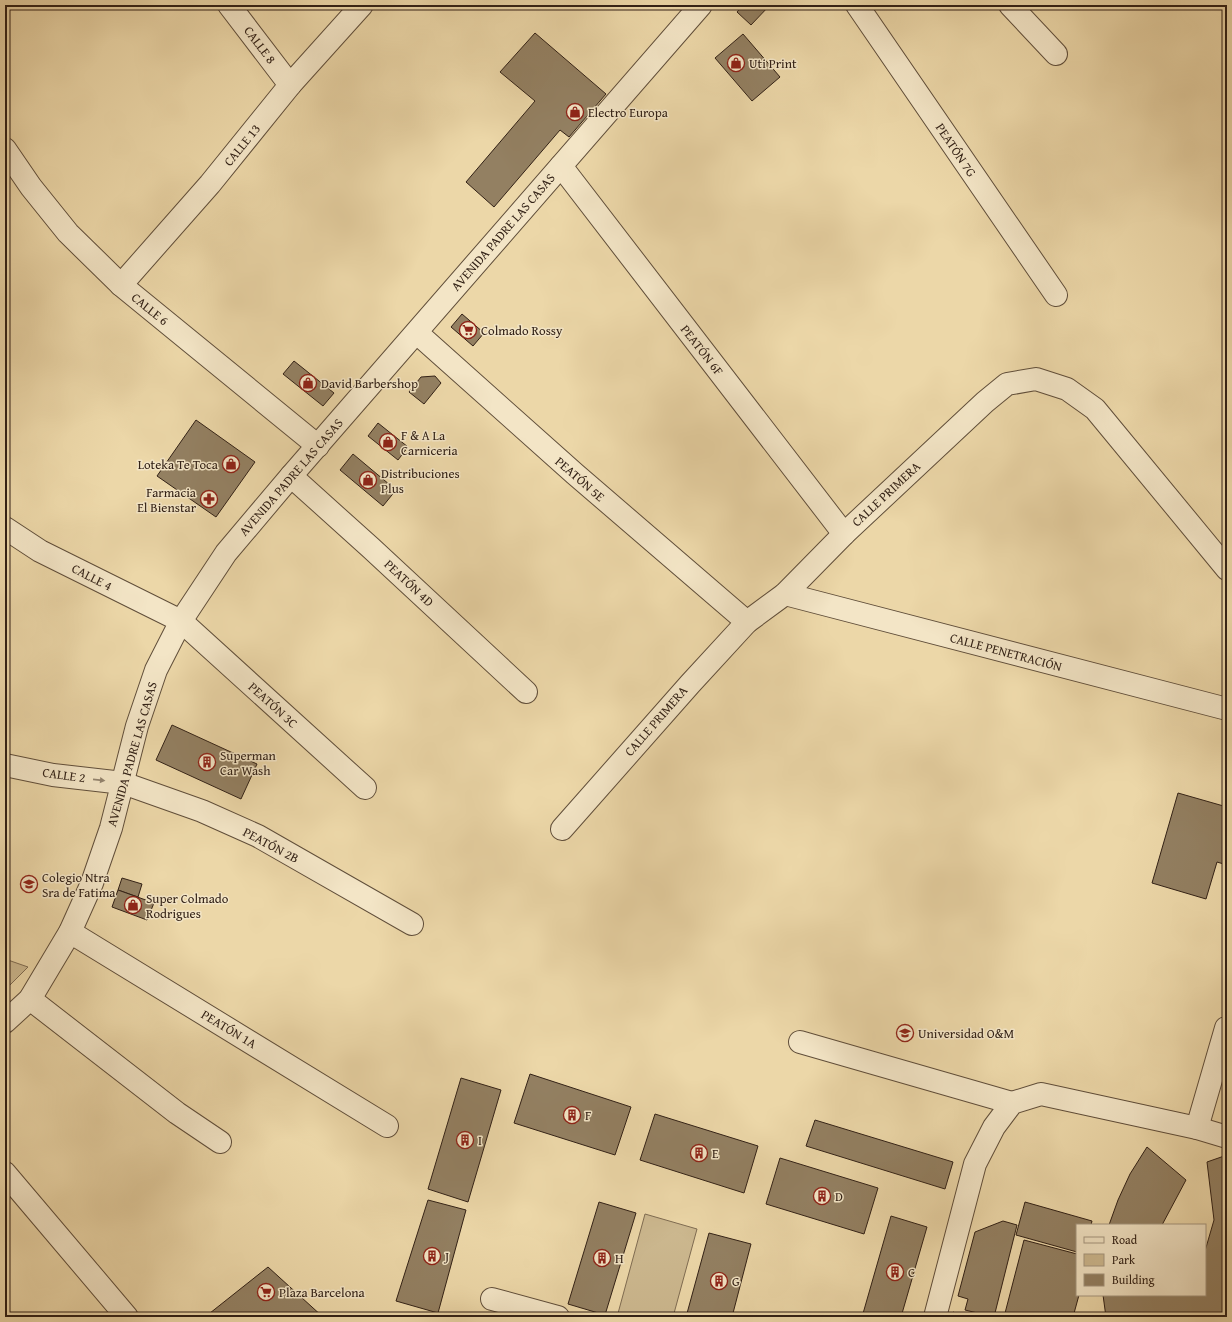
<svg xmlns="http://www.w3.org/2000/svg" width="1232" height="1322" font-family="'Gentium Book Plus',serif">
	<rect width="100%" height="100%" fill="#ecd7a8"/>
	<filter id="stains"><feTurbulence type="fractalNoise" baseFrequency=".005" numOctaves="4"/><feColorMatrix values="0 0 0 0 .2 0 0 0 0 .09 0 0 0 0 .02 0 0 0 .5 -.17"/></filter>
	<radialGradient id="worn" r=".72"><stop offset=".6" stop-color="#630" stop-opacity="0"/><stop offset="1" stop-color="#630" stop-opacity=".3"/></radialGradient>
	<g fill="#ccb88f" stroke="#7f6c52">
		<path d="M 5,959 L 28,967 L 5,990 Z"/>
		<path d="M 645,1214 L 697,1229 L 673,1317 L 617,1317 Z"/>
	</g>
	<g fill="#938062" stroke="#322116">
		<path d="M 743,5 L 770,5 L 751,25 L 737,12 Z"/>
		<path d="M 535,33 L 606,94 L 569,137 L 560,130 L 494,207 L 466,182 L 535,101 L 500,72 Z"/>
		<path d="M 743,34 L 780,77 L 752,101 L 715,58 Z"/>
		<path d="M 462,314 L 484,333 L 473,346 L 451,327 Z"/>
		<path d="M 294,361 L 334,393 L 323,406 L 283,374 Z"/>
		<path d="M 435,376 L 441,383 L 424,404 L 409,392 L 421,377 Z"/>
		<path d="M 196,420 L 255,462 L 216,517 L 157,476 Z"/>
		<path d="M 378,423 L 408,447 L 398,460 L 368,436 Z"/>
		<path d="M 353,454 L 396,490 L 383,506 L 340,470 Z"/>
		<path d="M 172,725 L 257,764 L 241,799 L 156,760 Z"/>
		<path d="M 1178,793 L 1227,807 L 1227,865 L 1217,862 L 1206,899 L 1152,883 Z"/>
		<path d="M 122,878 L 142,884 L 138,897 L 118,890 Z"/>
		<path d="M 118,890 L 154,903 L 147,920 L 112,907 Z"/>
		<path d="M 530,1074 L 631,1107 L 615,1155 L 514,1123 Z"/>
		<path d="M 461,1078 L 501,1090 L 468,1202 L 428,1189 Z"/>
		<path d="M 655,1114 L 758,1146 L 744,1193 L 640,1160 Z"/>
		<path d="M 815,1120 L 953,1162 L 945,1189 L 806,1146 Z"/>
		<path d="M 1147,1147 L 1186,1180 L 1162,1225 L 1109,1225 L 1118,1200 L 1130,1174 Z"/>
		<path d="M 1227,1155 L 1227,1317 L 1106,1317 L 1103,1295 L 1205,1295 L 1205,1251 L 1214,1220 L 1207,1162 Z"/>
		<path d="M 780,1158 L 878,1188 L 864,1234 L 766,1204 Z"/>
		<path d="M 428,1200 L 466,1210 L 438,1313 L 396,1301 Z"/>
		<path d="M 599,1202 L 636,1213 L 605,1315 L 568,1304 Z"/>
		<path d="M 1025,1202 L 1092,1221 L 1091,1225 L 1077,1225 L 1077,1252 L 1016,1235 Z"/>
		<path d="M 891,1216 L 927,1227 L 901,1317 L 862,1317 Z"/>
		<path d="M 1003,1221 L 1017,1225 L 994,1317 L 965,1310 L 968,1299 L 958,1296 L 975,1232 Z"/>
		<path d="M 709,1233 L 751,1244 L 732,1317 L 686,1317 Z"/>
		<path d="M 1024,1240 L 1077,1254 L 1077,1295 L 1079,1295 L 1073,1317 L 1004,1317 Z"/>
		<path d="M 268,1267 L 323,1317 L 205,1317 Z"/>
		<path d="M 953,1312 L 968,1317 L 951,1317 Z"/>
	</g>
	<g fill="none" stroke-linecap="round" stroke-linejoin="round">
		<g stroke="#604e3a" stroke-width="24">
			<g id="minor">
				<path d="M 229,5 L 290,85"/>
				<path d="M 857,5 L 1056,295"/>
				<path d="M 1010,5 L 1056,54"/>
				<path d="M 5,149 L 31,187 L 68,233 L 121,285 L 318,446"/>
				<path d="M 561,166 L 844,534"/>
				<path d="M 121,285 L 210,184 L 290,85 L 362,5"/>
				<path d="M 417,333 L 575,474 L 747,622"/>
				<path d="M 291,476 L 371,548 L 526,692"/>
				<path d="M 5,528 L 40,551 L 181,621 L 365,788"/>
				<path d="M 785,594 L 1227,709"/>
				<path d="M 5,765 L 53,775 L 123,783 L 202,811 L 258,836 L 412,924"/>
				<path d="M 562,829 L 690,684 L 747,622 L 785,594 L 844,534 L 985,402 L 1007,384 L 1036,379 L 1067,389 L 1095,409 L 1227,569"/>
				<path d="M 70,932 L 387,1126"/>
				<path d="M 30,999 L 177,1113 L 220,1142"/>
				<path d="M 5,1022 L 30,999 L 70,932 L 92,883 L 111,828 L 137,726 L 156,670 L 181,621 L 226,553 L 291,476 L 701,5"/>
				<path d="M 800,1042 L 1012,1103"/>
				<path d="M 1197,1128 L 1226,1028"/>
				<path d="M 5,1173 L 127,1317"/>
				<path d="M 492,1299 L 558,1317"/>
				<path d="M 935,1317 L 975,1164 L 994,1127 L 1012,1103 L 1041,1094 L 1197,1128 L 1227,1137"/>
			</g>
		</g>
		<use href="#minor" stroke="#f3e5c6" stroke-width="22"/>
	</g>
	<defs><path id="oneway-solid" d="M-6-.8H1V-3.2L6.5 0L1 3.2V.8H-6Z"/></defs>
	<use fill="#92836e" href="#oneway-solid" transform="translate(99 780) rotate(6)"/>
	<defs>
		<g id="shop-ring" transform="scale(0.9)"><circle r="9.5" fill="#f3e5c6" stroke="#8f2418" stroke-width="1.5"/><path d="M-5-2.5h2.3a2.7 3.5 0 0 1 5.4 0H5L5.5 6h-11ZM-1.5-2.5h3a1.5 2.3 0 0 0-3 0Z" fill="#8f2418"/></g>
		<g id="supermarket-ring" transform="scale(0.9)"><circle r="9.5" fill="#f3e5c6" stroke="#8f2418" stroke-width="1.5"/><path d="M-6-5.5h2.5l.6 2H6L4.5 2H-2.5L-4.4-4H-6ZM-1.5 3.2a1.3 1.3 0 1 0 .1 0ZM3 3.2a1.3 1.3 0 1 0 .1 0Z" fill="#8f2418"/></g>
		<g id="pharmacy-ring" transform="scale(0.9)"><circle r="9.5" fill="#f3e5c6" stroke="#8f2418" stroke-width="1.5"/><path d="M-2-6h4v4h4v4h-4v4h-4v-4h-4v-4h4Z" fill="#8f2418"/></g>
		<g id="building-ring" transform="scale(0.9)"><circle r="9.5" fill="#f3e5c6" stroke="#8f2418" stroke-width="1.5"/><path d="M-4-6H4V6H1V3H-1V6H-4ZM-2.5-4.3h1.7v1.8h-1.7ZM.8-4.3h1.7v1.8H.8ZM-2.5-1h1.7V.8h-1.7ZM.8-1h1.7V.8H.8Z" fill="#8f2418"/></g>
		<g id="school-ring" transform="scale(0.9)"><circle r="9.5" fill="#f3e5c6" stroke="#8f2418" stroke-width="1.5"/><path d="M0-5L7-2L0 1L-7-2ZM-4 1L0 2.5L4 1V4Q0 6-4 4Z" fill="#8f2418"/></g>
		<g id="university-ring" transform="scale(0.9)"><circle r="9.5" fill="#f3e5c6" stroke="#8f2418" stroke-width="1.5"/><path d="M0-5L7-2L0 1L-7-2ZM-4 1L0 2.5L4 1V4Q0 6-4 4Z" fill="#8f2418"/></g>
	</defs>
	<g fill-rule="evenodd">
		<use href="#shop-ring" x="736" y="63"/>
		<use href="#shop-ring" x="575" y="112"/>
		<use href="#supermarket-ring" x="468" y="330"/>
		<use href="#shop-ring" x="308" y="383"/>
		<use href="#shop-ring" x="388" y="442"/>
		<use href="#shop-ring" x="231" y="464"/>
		<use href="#shop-ring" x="368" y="480"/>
		<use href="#pharmacy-ring" x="209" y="499"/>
		<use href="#building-ring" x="207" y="762"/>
		<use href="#school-ring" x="29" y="884"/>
		<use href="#shop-ring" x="133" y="905"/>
		<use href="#university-ring" x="905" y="1033"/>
		<use href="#building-ring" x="572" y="1115"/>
		<use href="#building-ring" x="465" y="1140"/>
		<use href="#building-ring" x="699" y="1153"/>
		<use href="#building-ring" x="822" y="1196"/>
		<use href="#building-ring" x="432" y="1256"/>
		<use href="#building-ring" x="602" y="1258"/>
		<use href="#building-ring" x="895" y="1272"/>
		<use href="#building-ring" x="719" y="1281"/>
		<use href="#supermarket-ring" x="266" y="1292"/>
	</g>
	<g text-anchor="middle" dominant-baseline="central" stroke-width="3" stroke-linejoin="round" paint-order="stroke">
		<g font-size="13" fill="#322116" stroke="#f3e5c6">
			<text transform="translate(260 45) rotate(53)">CALLE 8</text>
			<text transform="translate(242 145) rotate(-51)">CALLE 13</text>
			<text transform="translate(956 150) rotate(56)">PEATÓN 7G</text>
			<text transform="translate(503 232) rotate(-49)">AVENIDA PADRE LAS CASAS</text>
			<text transform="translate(150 309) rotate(39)">CALLE 6</text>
			<text transform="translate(702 350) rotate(52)">PEATÓN 6F</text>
			<text transform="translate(291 477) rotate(-49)">AVENIDA PADRE LAS CASAS</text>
			<text transform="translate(580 479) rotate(41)">PEATÓN 5E</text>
			<text transform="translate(886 494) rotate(-43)">CALLE PRIMERA</text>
			<text transform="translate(92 577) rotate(27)">CALLE 4</text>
			<text transform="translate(409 583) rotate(43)">PEATÓN 4D</text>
			<text transform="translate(1006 652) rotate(15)">CALLE PENETRACIÓN</text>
			<text transform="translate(273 705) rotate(42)">PEATÓN 3C</text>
			<text transform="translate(656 721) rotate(-49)">CALLE PRIMERA</text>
			<text transform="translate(132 754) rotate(-74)">AVENIDA PADRE LAS CASAS</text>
			<text transform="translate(64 775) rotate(8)">CALLE 2</text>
			<text transform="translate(271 845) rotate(28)">PEATÓN 2B</text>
			<text transform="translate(229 1029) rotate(31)">PEATÓN 1A</text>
		</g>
		<g font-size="13" fill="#322116" stroke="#f3e5c6" text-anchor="start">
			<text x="749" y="63">Uti Print</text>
			<text x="588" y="112">Electro Europa</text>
			<text x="481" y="330">Colmado Rossy</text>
			<text x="321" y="383">David Barbershop</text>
			<text x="401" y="435">F &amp; A La<tspan x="401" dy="15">Carniceria</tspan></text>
			<text x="218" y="464" text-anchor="end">Loteka Te Toca</text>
			<text x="381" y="473">Distribuciones<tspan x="381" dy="15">Plus</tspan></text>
			<text x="196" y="492" text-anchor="end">Farmacia<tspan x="196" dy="15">El Bienstar</tspan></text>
			<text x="220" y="755">Superman<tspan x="220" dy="15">Car Wash</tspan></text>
			<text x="42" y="877">Colegio Ntra<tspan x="42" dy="15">Sra de Fatima</tspan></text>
			<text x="146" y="898">Super Colmado<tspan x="146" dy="15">Rodrigues</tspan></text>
			<text x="918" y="1033">Universidad O&amp;M</text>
			<text x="585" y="1115">F</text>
			<text x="478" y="1140">I</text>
			<text x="712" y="1153">E</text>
			<text x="835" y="1196">D</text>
			<text x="445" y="1256">J</text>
			<text x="615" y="1258">H</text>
			<text x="908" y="1272">C</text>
			<text x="732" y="1281">G</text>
			<text x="279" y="1292">Plaza Barcelona</text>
		</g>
	</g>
	<rect width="1232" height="1322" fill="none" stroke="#ecd7a8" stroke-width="20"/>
	<rect x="6" y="6" width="1220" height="1310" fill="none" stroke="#322116" stroke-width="2"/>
	<rect x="10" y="10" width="1212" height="1302" fill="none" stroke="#322116"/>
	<rect x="1076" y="1224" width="130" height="72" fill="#f3e5c6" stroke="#a69780"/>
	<rect x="1084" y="1237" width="20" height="6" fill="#f3e5c6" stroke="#a69780"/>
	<text x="1112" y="1244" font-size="12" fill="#322116">Road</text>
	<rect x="1084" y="1254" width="20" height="12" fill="#ccb88f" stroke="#a69780"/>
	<text x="1112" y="1264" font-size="12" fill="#322116">Park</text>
	<rect x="1084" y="1274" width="20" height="12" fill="#938062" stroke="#a69780"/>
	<text x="1112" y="1284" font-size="12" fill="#322116">Building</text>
	<rect width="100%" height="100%" filter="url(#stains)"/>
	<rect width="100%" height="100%" fill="url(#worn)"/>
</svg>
